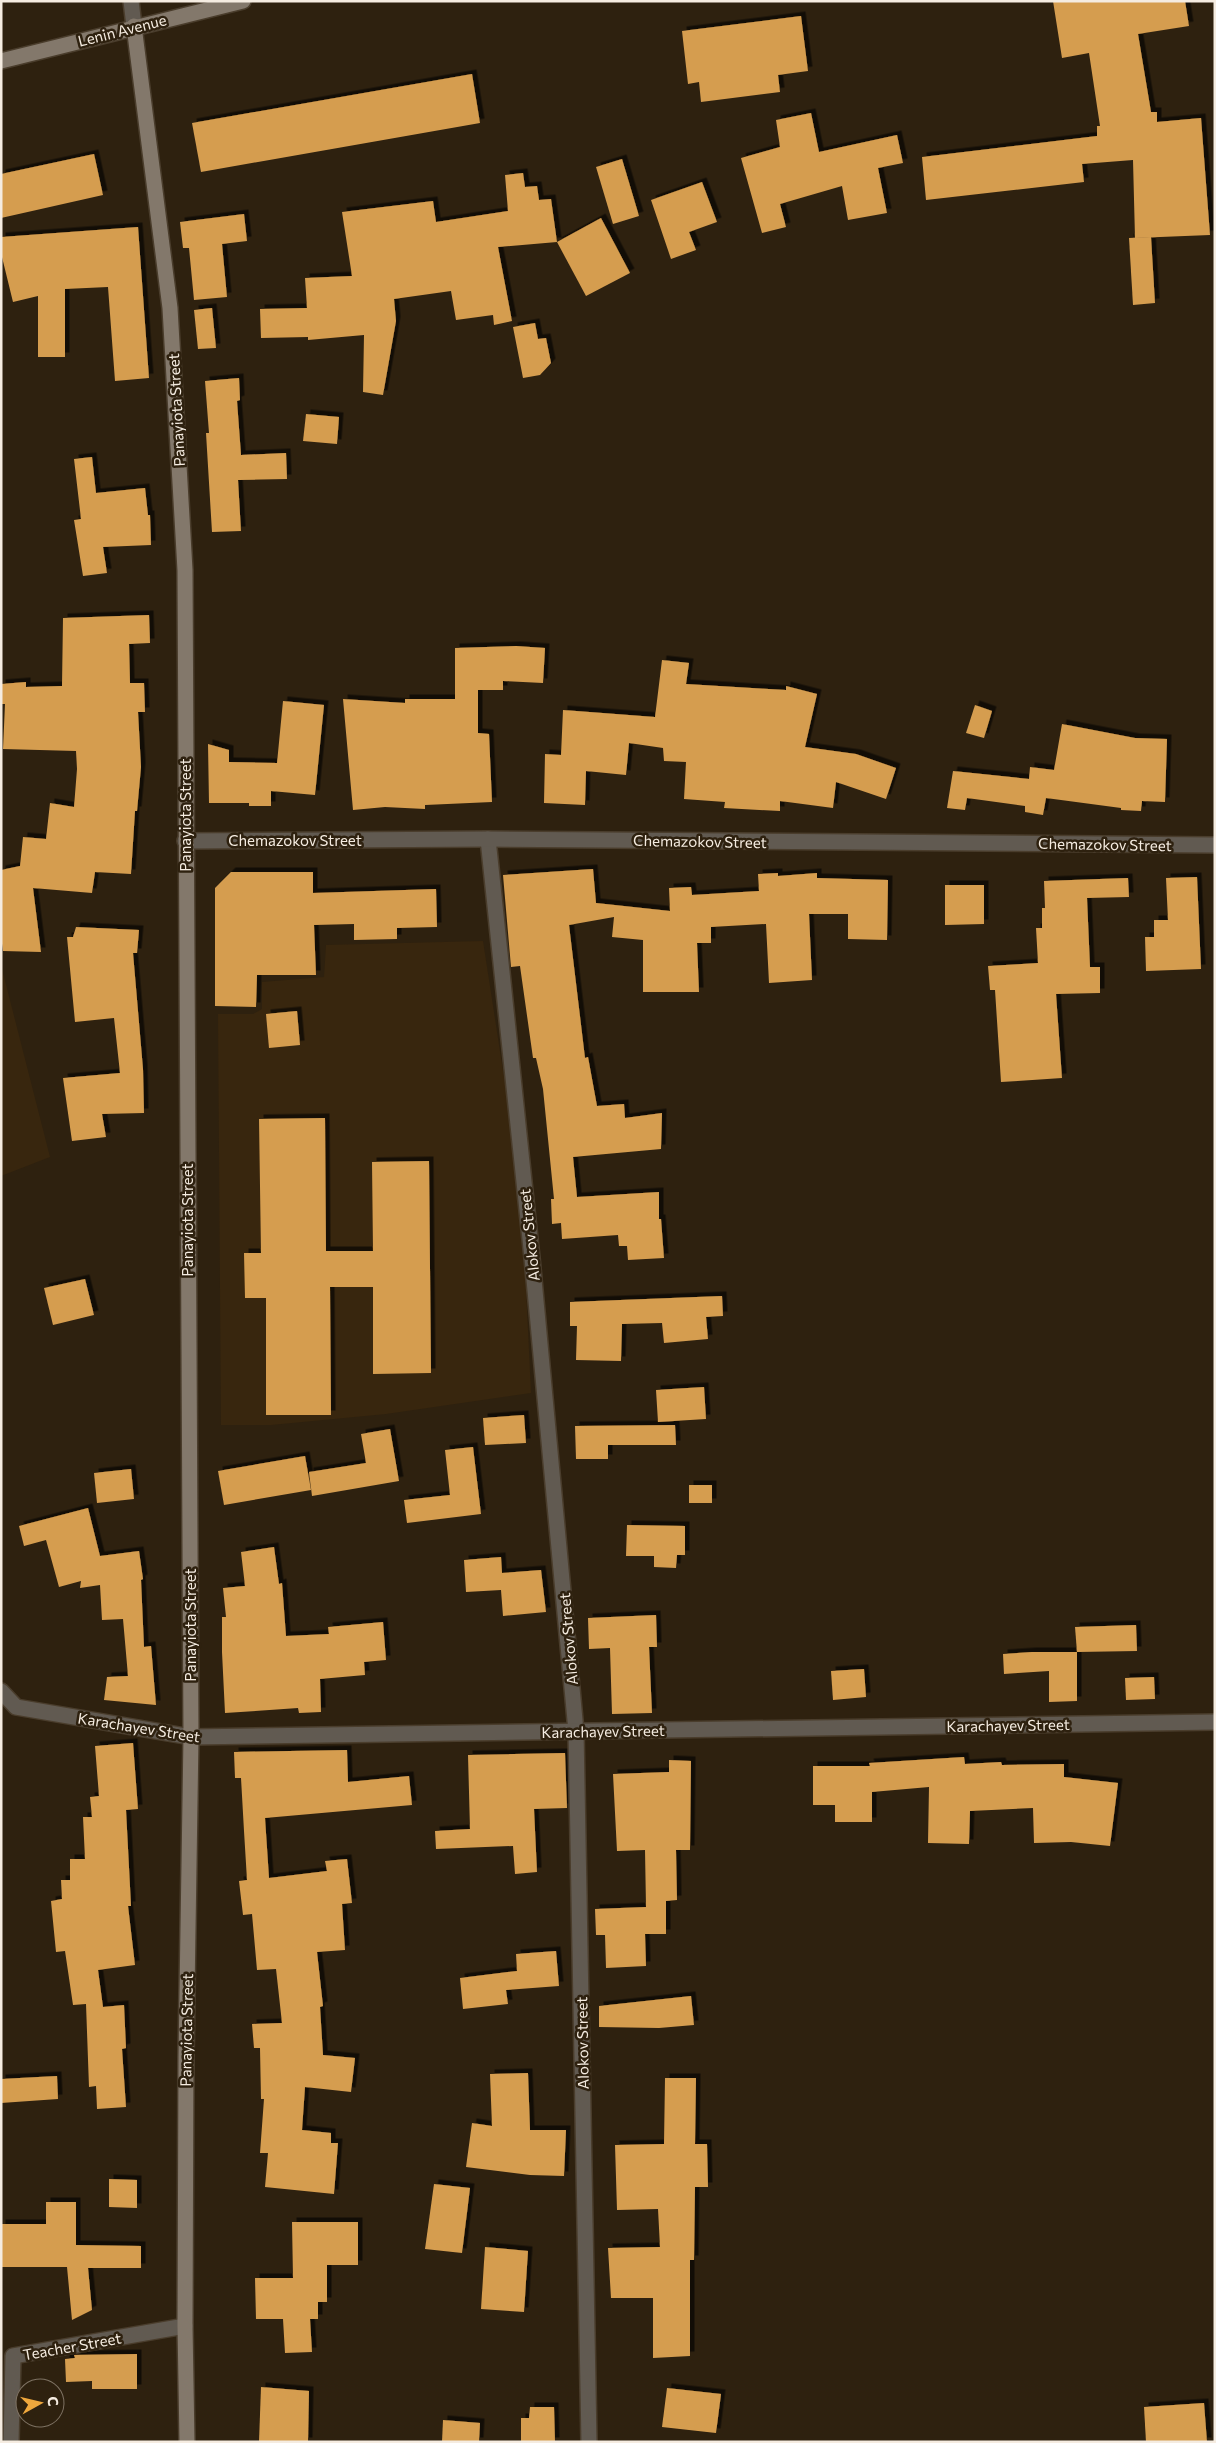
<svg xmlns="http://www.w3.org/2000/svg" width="1216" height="2443" font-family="Commissioner,sans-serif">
	<defs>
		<filter id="shadow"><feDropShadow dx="4.5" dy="-4.5" stdDeviation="0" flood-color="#0009"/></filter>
	</defs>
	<rect width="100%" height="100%" fill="#2e210f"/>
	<g fill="#38260e">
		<path d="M 483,941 L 510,1116 L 526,1288 L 531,1393 L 386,1414 L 271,1425 L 221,1425 L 218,1014 L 253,1014 L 262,1009 L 262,982 L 324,977 L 326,945 Z"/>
		<path d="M 1,965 L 50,1157 L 1,1176 Z"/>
	</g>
	<g fill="#d59d50" filter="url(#shadow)">
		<path d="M 1053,1 L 1185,1 L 1189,26 L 1138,34 L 1151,112 L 1157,112 L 1157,122 L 1201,118 L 1210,235 L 1135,238 L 1133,160 L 1082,164 L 1084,182 L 926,200 L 922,157 L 1097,136 L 1097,126 L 1100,126 L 1089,53 L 1062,58 Z"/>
		<path d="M 801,16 L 808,71 L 778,75 L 780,92 L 701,102 L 699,82 L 688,84 L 682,31 Z"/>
		<path d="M 472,74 L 480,123 L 201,172 L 192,123 Z"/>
		<path d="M 811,113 L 819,152 L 897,135 L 903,163 L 878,168 L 887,213 L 848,220 L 842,186 L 780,204 L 786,227 L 762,233 L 741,158 L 780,147 L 776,120 Z"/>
		<path d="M 94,154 L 103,195 L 1,218 L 1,174 Z"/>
		<path d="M 622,159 L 639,216 L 613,224 L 596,167 Z"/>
		<path d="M 523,173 L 525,187 L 537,186 L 539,200 L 551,199 L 557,242 L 498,247 L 512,321 L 494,325 L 493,315 L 456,320 L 451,291 L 394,299 L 396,321 L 383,395 L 363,392 L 364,335 L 308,340 L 308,337 L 261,338 L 260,309 L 307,308 L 305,278 L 352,276 L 342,212 L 433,201 L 436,222 L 508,211 L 505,175 Z"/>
		<path d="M 702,182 L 717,222 L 689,232 L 696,250 L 671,259 L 651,200 Z"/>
		<path d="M 244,214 L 247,241 L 222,244 L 227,297 L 194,300 L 189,248 L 183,248 L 180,222 Z"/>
		<path d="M 601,218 L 630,273 L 586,296 L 557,242 Z"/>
		<path d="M 138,227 L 149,378 L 115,381 L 108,287 L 65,289 L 65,357 L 38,357 L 38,296 L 13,302 L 1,253 L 1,237 Z"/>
		<path d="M 1151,237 L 1155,303 L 1133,305 L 1129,238 Z"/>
		<path d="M 212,308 L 216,348 L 198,349 L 194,310 Z"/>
		<path d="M 535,323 L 538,339 L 546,338 L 551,363 L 540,375 L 523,378 L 513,327 Z"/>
		<path d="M 239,378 L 240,400 L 237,401 L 241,455 L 286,453 L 287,479 L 238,480 L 241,531 L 212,532 L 206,433 L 209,433 L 205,381 Z"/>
		<path d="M 306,414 L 339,417 L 337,444 L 303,441 Z"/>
		<path d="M 92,457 L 96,493 L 145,488 L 148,515 L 150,515 L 151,545 L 103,547 L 107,573 L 83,576 L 74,520 L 81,519 L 74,459 Z"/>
		<path d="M 149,615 L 150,643 L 129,644 L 130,683 L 144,683 L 145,712 L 138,712 L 141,767 L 137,811 L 135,811 L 131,874 L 95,872 L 92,893 L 33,888 L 41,952 L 3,951 L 1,936 L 1,870 L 20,866 L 23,837 L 46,839 L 50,803 L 74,807 L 77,769 L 76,751 L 3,749 L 5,704 L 1,704 L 1,684 L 26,682 L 26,687 L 62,686 L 63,618 Z"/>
		<path d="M 516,646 L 545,648 L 543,683 L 503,681 L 503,690 L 478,690 L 478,733 L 489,734 L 492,802 L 425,805 L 425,809 L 385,807 L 353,810 L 343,699 L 405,703 L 405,699 L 455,699 L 455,648 Z"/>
		<path d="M 662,660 L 689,663 L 686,684 L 786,690 L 786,686 L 817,694 L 805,747 L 856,754 L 896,768 L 886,799 L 836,782 L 833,808 L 780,801 L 780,811 L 724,808 L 725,802 L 684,799 L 686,762 L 664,761 L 663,748 L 629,743 L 626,775 L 586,771 L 585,805 L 544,803 L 545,754 L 561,755 L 563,710 L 655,717 Z"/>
		<path d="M 283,701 L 324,705 L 315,795 L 271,791 L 271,806 L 249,806 L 249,803 L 209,803 L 208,744 L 229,750 L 229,762 L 277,763 Z"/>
		<path d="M 975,705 L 992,711 L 984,738 L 966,733 Z"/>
		<path d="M 1062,724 L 1135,738 L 1167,739 L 1165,802 L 1142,801 L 1141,811 L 1121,810 L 1121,808 L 1046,798 L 1043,815 L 1025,812 L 1025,806 L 967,798 L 965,810 L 947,808 L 953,771 L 1029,779 L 1030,767 L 1054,770 Z"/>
		<path d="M 593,869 L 596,903 L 670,911 L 669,888 L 691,887 L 692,895 L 759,891 L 758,874 L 778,873 L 778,876 L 817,873 L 817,878 L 888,880 L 887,940 L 848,939 L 848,914 L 809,914 L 812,980 L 769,983 L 766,924 L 711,927 L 711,943 L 697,943 L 699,992 L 643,992 L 643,940 L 612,937 L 614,917 L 569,925 L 585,1058 L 588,1057 L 597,1106 L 624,1104 L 625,1118 L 662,1113 L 661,1149 L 573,1157 L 577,1197 L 659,1192 L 659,1219 L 661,1219 L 664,1258 L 628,1260 L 627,1246 L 619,1246 L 618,1235 L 562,1239 L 561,1223 L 552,1224 L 551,1199 L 554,1199 L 543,1089 L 536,1058 L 533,1058 L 520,966 L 511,967 L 503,875 Z"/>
		<path d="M 231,872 L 313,872 L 313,893 L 436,889 L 437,927 L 397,928 L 397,939 L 354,940 L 354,924 L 314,925 L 316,975 L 257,975 L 256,1007 L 215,1006 L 215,888 Z"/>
		<path d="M 1197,877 L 1201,969 L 1146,971 L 1145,937 L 1154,937 L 1154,920 L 1168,920 L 1166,878 Z"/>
		<path d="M 1128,878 L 1129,897 L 1087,898 L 1090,967 L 1100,967 L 1100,993 L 1056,994 L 1062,1078 L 1001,1082 L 995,990 L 990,990 L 988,966 L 1038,963 L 1036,928 L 1042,928 L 1042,908 L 1045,908 L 1044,881 Z"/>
		<path d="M 945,885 L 984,885 L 984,924 L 945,925 Z"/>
		<path d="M 76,927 L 139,930 L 137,953 L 133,953 L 143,1069 L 144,1113 L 102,1114 L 106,1137 L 72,1141 L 63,1078 L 120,1073 L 114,1018 L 75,1022 L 67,937 L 73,937 Z"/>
		<path d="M 297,1011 L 300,1045 L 269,1048 L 266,1014 Z"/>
		<path d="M 325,1118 L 326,1251 L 373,1251 L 372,1162 L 429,1161 L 431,1373 L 373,1374 L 373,1287 L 330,1287 L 331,1415 L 266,1415 L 266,1298 L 245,1298 L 244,1253 L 261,1253 L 259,1119 Z"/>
		<path d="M 85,1279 L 94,1315 L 53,1325 L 44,1288 Z"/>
		<path d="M 722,1296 L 723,1316 L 706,1317 L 708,1339 L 664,1343 L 662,1323 L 622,1324 L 621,1361 L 576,1360 L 577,1326 L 570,1326 L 570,1302 Z"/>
		<path d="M 704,1387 L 706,1419 L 658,1422 L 656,1390 Z"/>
		<path d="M 524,1415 L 526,1443 L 485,1445 L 483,1418 Z"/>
		<path d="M 675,1425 L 676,1445 L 608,1445 L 608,1459 L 576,1459 L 575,1426 Z"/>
		<path d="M 390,1429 L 399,1481 L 312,1496 L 309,1472 L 366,1463 L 361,1434 Z"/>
		<path d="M 473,1447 L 481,1514 L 407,1523 L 404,1500 L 450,1495 L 445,1450 Z"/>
		<path d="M 305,1456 L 311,1490 L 224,1505 L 218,1471 Z"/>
		<path d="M 131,1469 L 134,1499 L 97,1503 L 94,1473 Z"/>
		<rect x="689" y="1485" width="23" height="18"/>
		<path d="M 88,1508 L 100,1556 L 139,1551 L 143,1579 L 141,1580 L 144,1647 L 151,1646 L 156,1705 L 104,1700 L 107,1677 L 128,1676 L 123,1619 L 102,1620 L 100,1585 L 80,1588 L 81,1581 L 59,1587 L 46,1540 L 24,1546 L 19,1526 Z"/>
		<path d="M 627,1525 L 685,1526 L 685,1555 L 677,1555 L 676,1568 L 654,1567 L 654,1556 L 626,1556 Z"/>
		<path d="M 274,1547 L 279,1584 L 282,1583 L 286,1636 L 329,1634 L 328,1627 L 383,1622 L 386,1660 L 364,1662 L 365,1675 L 320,1679 L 321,1712 L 299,1713 L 298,1708 L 225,1713 L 222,1652 L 222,1617 L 226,1617 L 223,1588 L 245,1586 L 241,1552 Z"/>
		<path d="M 501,1557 L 502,1573 L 541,1570 L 546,1612 L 503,1616 L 501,1590 L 466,1592 L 464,1560 Z"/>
		<path d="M 656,1615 L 657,1647 L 649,1647 L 652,1713 L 612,1714 L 610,1648 L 589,1649 L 588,1618 Z"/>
		<path d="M 1136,1625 L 1137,1651 L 1077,1652 L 1075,1627 Z"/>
		<path d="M 1032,1652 L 1077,1652 L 1077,1701 L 1049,1702 L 1049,1671 L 1004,1674 L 1003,1654 Z"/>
		<path d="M 864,1669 L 866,1697 L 833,1700 L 831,1671 Z"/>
		<path d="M 1154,1677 L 1155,1699 L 1126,1700 L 1125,1678 Z"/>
		<path d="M 133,1743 L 138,1809 L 126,1810 L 131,1906 L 128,1906 L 135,1965 L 98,1970 L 103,2007 L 124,2005 L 126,2048 L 122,2049 L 126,2107 L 97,2109 L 96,2086 L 89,2087 L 86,2004 L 73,2005 L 65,1951 L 56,1952 L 51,1901 L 62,1899 L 61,1880 L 70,1880 L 70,1859 L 85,1859 L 83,1817 L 92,1817 L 90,1797 L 99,1796 L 95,1746 Z"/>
		<path d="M 347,1750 L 348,1782 L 409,1776 L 412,1805 L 265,1818 L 269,1878 L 327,1871 L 325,1861 L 347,1859 L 352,1903 L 342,1904 L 345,1950 L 317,1952 L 323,2006 L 320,2007 L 323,2055 L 355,2058 L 351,2092 L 305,2087 L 302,2130 L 331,2133 L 331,2143 L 338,2143 L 334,2194 L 265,2187 L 268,2153 L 260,2153 L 264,2099 L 261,2099 L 260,2048 L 254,2048 L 252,2024 L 282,2023 L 276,1969 L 257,1970 L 252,1914 L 243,1915 L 239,1881 L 247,1880 L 244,1831 L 241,1778 L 235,1778 L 234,1752 Z"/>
		<path d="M 565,1753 L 567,1808 L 534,1809 L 537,1872 L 515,1874 L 513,1846 L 436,1849 L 435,1831 L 470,1829 L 468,1755 Z"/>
		<path d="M 964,1757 L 965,1764 L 1001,1762 L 1002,1765 L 1064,1764 L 1064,1777 L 1118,1783 L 1110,1846 L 1071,1842 L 1034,1843 L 1033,1808 L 970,1811 L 969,1844 L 928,1843 L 929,1787 L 872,1792 L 872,1822 L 835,1822 L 835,1805 L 813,1805 L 813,1766 L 870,1766 L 869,1763 Z"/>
		<path d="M 669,1760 L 691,1761 L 690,1850 L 676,1850 L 677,1900 L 666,1901 L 666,1934 L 645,1934 L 646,1966 L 606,1968 L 605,1935 L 596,1935 L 595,1909 L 646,1907 L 645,1850 L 617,1851 L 613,1774 L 669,1772 Z"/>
		<path d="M 556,1951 L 559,1986 L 506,1990 L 508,2004 L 463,2009 L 460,1978 L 517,1971 L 516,1954 Z"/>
		<path d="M 691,1996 L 694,2025 L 659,2028 L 599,2027 L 599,2006 Z"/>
		<path d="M 528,2073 L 530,2130 L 566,2130 L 564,2176 L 530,2175 L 466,2167 L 472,2123 L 492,2126 L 490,2074 Z"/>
		<path d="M 57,2076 L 58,2099 L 1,2103 L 1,2079 Z"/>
		<path d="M 665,2078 L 696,2078 L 695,2144 L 707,2144 L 708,2187 L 695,2187 L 694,2260 L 690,2260 L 690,2356 L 653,2358 L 653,2298 L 611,2298 L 608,2248 L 660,2247 L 658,2209 L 617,2210 L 615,2145 L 664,2144 Z"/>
		<path d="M 109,2179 L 137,2180 L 137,2208 L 109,2207 Z"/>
		<path d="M 434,2184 L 470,2188 L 462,2253 L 425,2249 Z"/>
		<path d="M 46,2202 L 76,2202 L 76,2245 L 141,2246 L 141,2268 L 88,2268 L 92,2310 L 72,2320 L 67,2267 L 1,2267 L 1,2224 L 46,2224 Z"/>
		<path d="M 292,2222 L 358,2222 L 358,2265 L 327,2265 L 327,2302 L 318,2302 L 318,2319 L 310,2319 L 312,2352 L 285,2353 L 283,2319 L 256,2319 L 255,2278 L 293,2278 Z"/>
		<path d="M 485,2247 L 528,2251 L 524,2312 L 481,2309 Z"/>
		<path d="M 137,2354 L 137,2389 L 92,2389 L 92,2381 L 66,2382 L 65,2359 L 75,2358 L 74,2355 Z"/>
		<path d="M 261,2387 L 309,2391 L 308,2442 L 259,2442 Z"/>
		<path d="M 667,2388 L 721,2394 L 716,2433 L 662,2427 Z"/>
		<path d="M 1204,2403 L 1207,2442 L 1146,2442 L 1144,2407 Z"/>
		<path d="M 530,2407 L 554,2407 L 555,2442 L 521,2442 L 521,2418 L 529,2418 Z"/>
		<path d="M 443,2420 L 480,2423 L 479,2442 L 442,2442 Z"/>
	</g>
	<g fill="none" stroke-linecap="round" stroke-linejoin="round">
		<g stroke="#4a3d2c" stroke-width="18">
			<g id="street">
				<path d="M 131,1 L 134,26"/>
				<path d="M 488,839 L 532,1258 L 576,1731 L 589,2442"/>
				<path d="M 185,841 L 488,839 L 1215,845"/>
				<path d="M 1,1691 L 16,1707 L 191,1737 L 1215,1722"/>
				<path d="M 11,2442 L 13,2356 L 185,2326"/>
			</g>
		</g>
		<g stroke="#4a3d2c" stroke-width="18">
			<g id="secondary">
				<path d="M 134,26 L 170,308 L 185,570 L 191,1737 L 186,2057 L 185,2326 L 187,2442"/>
				<path d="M 1,61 L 243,1"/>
			</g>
		</g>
		<use href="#street" stroke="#615a51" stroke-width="15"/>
		<use href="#secondary" stroke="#83786b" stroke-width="15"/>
	</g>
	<g text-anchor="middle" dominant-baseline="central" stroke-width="5" stroke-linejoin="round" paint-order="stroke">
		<g font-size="15" fill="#f5ece1" stroke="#2e210f">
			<text transform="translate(122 30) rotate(-14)">Lenin Avenue</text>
			<text transform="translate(176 410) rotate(-93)">Panayiota Street</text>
			<text transform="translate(185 815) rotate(-90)">Panayiota Street</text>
			<text x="295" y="840">Chemazokov Street</text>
			<text transform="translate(700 841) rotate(1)">Chemazokov Street</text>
			<text transform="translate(1105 844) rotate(1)">Chemazokov Street</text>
			<text transform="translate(187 1220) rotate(-90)">Panayiota Street</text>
			<text transform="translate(529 1235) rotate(-96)">Alokov Street</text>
			<text transform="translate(190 1625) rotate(-90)">Panayiota Street</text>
			<text transform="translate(568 1639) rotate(-95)">Alokov Street</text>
			<text transform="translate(1008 1725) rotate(-1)">Karachayev Street</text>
			<text transform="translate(139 1727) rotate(9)">Karachayev Street</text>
			<text transform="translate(603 1731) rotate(-1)">Karachayev Street</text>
			<text transform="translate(186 2030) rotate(-89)">Panayiota Street</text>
			<text transform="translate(582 2043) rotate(-91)">Alokov Street</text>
			<text transform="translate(72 2346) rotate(-10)">Teacher Street</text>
		</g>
	</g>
	<rect width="1216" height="2443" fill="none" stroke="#f5ece1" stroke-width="5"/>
	<g transform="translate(40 2403) rotate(82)"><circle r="24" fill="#2e210f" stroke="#7e7263"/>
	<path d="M0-4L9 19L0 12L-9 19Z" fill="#eea73d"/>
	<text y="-8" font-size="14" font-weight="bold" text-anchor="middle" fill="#f5ece1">С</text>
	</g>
</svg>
